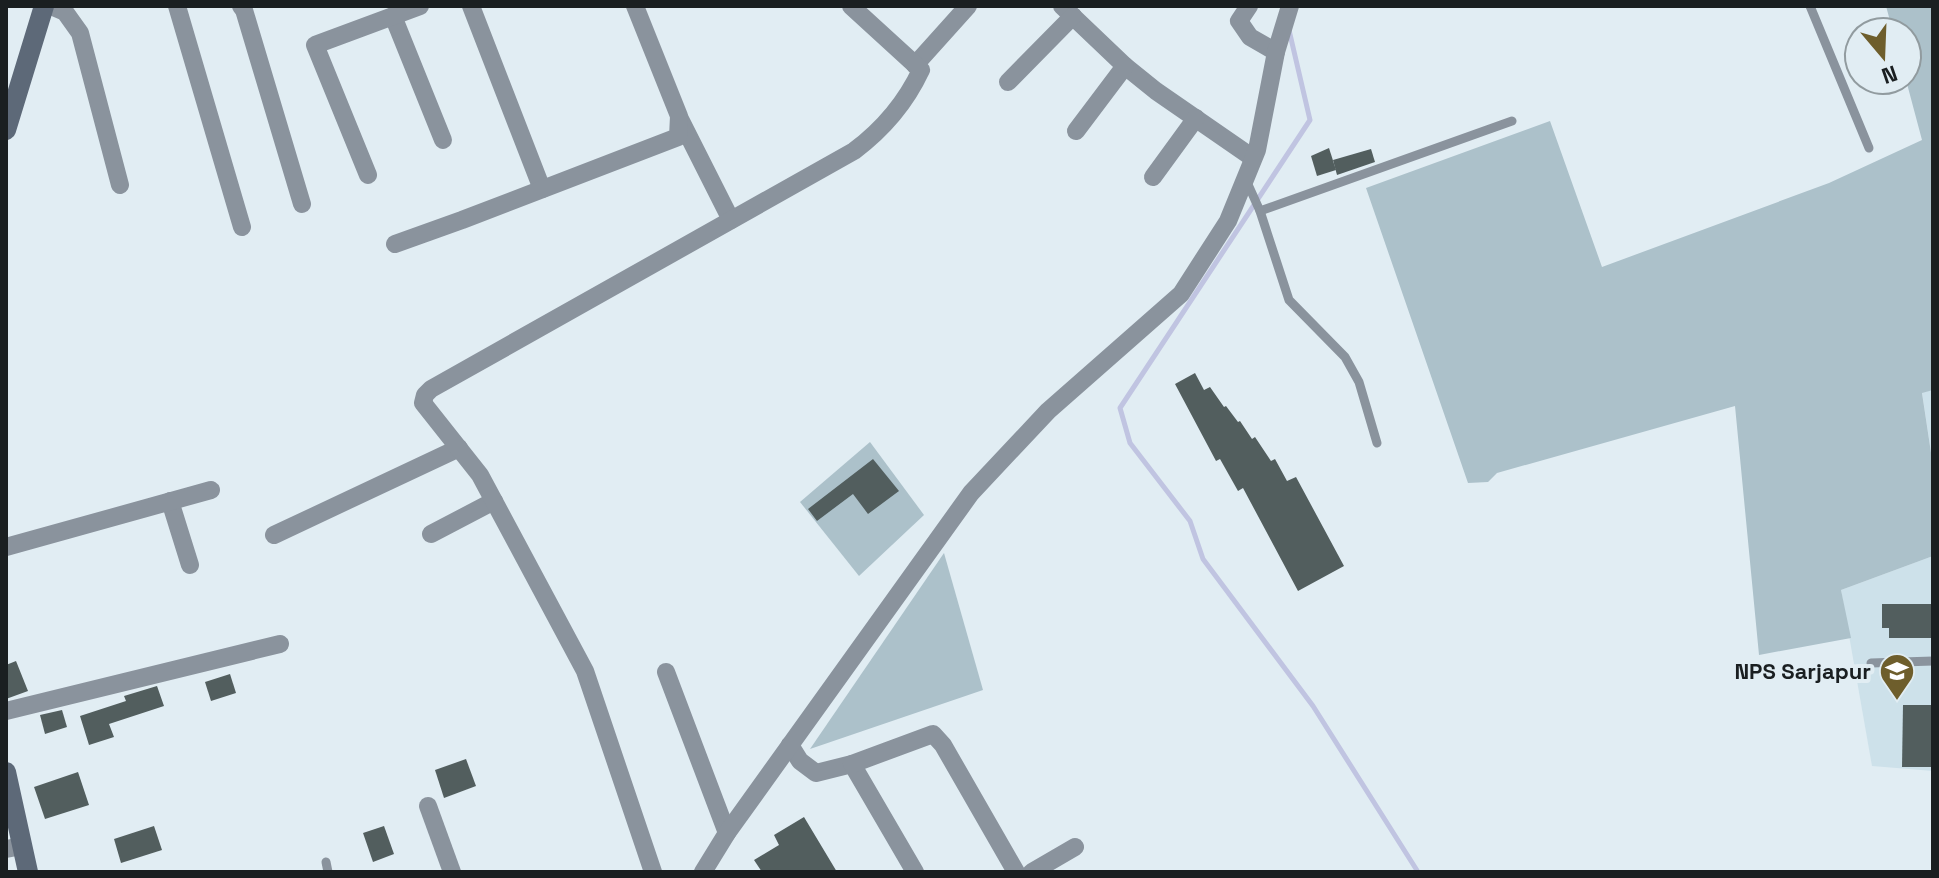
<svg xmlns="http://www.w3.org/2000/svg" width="1939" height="878" font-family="'Space Grotesk',sans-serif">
	<rect width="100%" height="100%" fill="#e1edf3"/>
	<g fill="#cde1ea">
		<path d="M 1933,390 L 1933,466 L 1922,392 Z"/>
		<path d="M 1933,556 L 1933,771 L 1872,766 L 1841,590 Z"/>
	</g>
	<g fill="#acc1ca">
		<path d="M 1886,6 L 1933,6 L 1933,390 L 1922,393 L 1933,466 L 1933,556 L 1841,590 L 1851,638 L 1759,655 L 1735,406 L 1497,473 L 1488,482 L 1468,483 L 1366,188 L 1550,121 L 1602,267 L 1829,183 L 1922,140 L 1906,80 L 1907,32 L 1893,32 Z"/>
		<path d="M 870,442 L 924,515 L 859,576 L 800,502 Z"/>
		<path d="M 944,553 L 983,690 L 810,749 Z"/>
	</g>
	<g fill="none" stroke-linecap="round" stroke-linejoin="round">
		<path stroke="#c0c4e1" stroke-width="5" d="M 1289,30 L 1310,120 L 1120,408 L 1130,443 L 1190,521 L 1203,559 L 1313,706 L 1418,872"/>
	</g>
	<g fill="#525e5e">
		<path d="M 1329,148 L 1336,170 L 1317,176 L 1311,156 Z"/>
		<path d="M 1371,149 L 1375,162 L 1337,175 L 1333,160 Z"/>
		<path d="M 1195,373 L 1204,390 L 1210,387 L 1224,407 L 1226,406 L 1238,422 L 1240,421 L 1252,439 L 1255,437 L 1271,461 L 1275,459 L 1287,481 L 1296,477 L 1344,566 L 1298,591 L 1243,488 L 1238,491 L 1220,459 L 1216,461 L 1175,384 Z"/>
		<path d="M 873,459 L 899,491 L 868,514 L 853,494 L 817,521 L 808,509 Z"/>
		<path d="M 1882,604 L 1933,604 L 1933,638 L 1889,638 L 1889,628 L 1882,628 Z"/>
		<path d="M 16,661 L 28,691 L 6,699 L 6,665 Z"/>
		<path d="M 230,674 L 236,693 L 211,701 L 205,682 Z"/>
		<path d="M 157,686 L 164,706 L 109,724 L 114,737 L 89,745 L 80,716 L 126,701 L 124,696 Z"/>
		<path d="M 1903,705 L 1933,705 L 1933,767 L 1902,767 Z"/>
		<path d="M 62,710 L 67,727 L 45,734 L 40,715 Z"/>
		<path d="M 466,759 L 476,786 L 444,798 L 435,770 Z"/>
		<path d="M 78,772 L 89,805 L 45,819 L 34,787 Z"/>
		<path d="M 804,817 L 837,872 L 762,872 L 754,860 L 779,845 L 774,835 Z"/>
		<path d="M 154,826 L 162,850 L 121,863 L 114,839 Z"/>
		<path d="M 384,826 L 394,854 L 373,862 L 363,833 Z"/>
	</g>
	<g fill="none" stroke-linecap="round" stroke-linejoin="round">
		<g stroke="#8a939d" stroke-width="9">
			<path d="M 1810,6 L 1869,148"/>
			<path d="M 1246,180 L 1260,211 L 1289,300 L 1345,357 L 1359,382 L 1377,443"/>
			<path d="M 1260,211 L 1512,121"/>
			<path d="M 1871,663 L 1933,661"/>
			<path d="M 326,862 L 328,872"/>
		</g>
		<g stroke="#8a939d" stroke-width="18">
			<path d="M 51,6 L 65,12 L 80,33 L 120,185"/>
			<path d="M 177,6 L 242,227"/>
			<path d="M 241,6 L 244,10 L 302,204"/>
			<path d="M 471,6 L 542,189"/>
			<path d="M 1062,6 L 1125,66 L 1156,91 L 1253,158"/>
			<path d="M 1249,6 L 1239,21 L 1250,37 L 1276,52"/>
			<path d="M 393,16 L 443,140"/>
			<path d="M 915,65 L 968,6"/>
			<path d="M 1008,82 L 1073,16"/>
			<path d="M 680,119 L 731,220"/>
			<path d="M 1076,131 L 1125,66"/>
			<path d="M 368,175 L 315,45 L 420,6"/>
			<path d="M 1153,177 L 1196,118"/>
			<path d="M 395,244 L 462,220 L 678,137 L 679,116 L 635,6"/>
			<path d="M 170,501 L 190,565"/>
			<path d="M 431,534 L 494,501"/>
			<path d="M 274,535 L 459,448"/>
			<path d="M 6,547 L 211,490"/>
			<path d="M 666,672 L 727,833"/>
			<path d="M 6,711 L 280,644"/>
			<path d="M 790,745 L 800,761 L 816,773 L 852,764 L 915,872"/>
			<path d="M 852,764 L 933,734 L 943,745 L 1016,872"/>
			<path d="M 428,806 L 452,872"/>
			<path d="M 6,849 L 22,846"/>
			<path d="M 653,872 L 585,671 L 480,475 L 423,403 L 425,395 L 431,389 L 854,151 C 882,130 906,102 921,70 L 851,6"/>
			<path d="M 703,872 L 727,833 L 971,493 L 1048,411 L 1181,294 L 1228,221 L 1257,150 L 1276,52 L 1290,6"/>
			<path d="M 1032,872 L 1075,847"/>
		</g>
		<g stroke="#5d6978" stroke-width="20">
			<path d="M 6,130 L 44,6"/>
			<path d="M 6,772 L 28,872"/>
		</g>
	</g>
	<defs>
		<g id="school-pin" transform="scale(1.8)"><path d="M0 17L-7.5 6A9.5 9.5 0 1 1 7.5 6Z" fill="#6e5e2c" stroke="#e1edf3"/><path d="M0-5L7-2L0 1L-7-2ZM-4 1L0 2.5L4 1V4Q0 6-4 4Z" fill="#fff"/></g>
	</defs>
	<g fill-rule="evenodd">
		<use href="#school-pin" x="1897" y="671"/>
	</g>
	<g text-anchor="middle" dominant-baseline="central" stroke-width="8" stroke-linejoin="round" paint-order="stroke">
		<g font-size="22" font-weight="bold" fill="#1a1f21" stroke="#e1edf3" text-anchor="end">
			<text x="1871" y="671">NPS Sarjapur</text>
		</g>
	</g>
	<rect width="1939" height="878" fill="none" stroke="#1a1f21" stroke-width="16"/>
	<g transform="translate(1883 56) rotate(161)"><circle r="38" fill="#e1edf3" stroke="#919b9f" stroke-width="2"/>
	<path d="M0-6L14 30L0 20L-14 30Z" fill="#6e5e2c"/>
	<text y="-12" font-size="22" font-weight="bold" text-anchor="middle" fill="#1a1f21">N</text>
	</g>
</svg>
